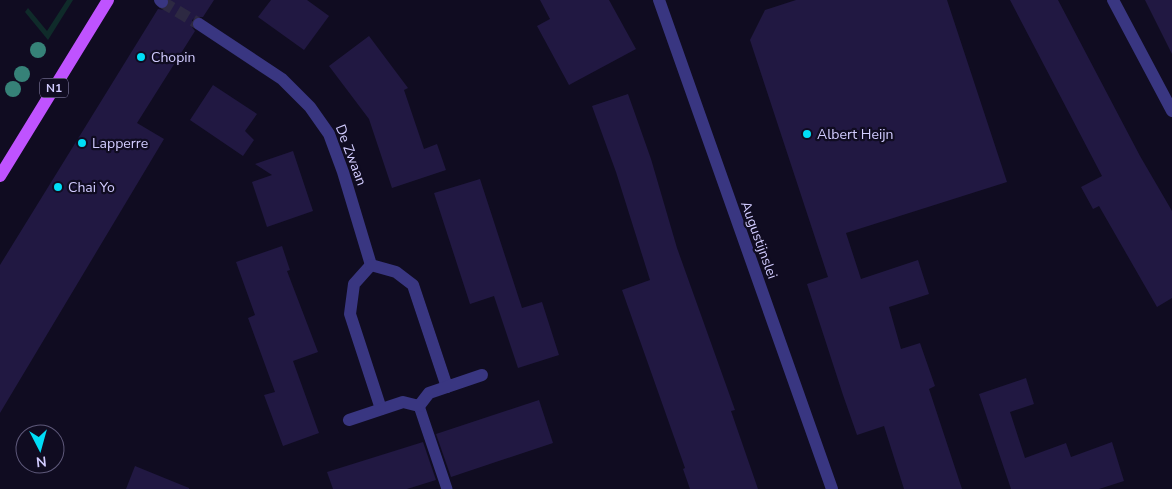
<svg xmlns="http://www.w3.org/2000/svg" width="1172" height="489" font-family="'Nunito Sans',sans-serif">
	<rect width="100%" height="100%" fill="#100c21"/>
	<path fill="#0f2b2a" d="M 67,0 L 73,0 L 48,40 L 25,12 L 28,8 L 47,31 Z"/>
	<g fill="#211842">
		<path d="M 170,0 L 214,0 L 203,17 L 196,17 L 192,20 L 192,27 L 195,31 L 137,123 L 164,139 L 0,413 L 0,265 L 158,9 L 164,10 L 167,8 Z"/>
		<path d="M 271,0 L 307,0 L 329,16 L 304,50 L 258,17 Z"/>
		<path d="M 540,0 L 609,0 L 636,49 L 569,85 L 537,26 L 550,19 Z"/>
		<path d="M 796,0 L 947,0 L 1007,182 L 846,233 L 861,279 L 918,260 L 929,294 L 889,307 L 901,349 L 920,343 L 935,386 L 929,389 L 962,489 L 904,489 L 884,426 L 857,435 L 843,395 L 807,284 L 828,277 L 750,40 L 765,10 Z"/>
		<path d="M 1010,0 L 1058,0 L 1140,156 L 1172,211 L 1172,298 L 1157,307 L 1099,206 L 1093,209 L 1081,187 L 1102,176 Z"/>
		<path d="M 1145,0 L 1172,0 L 1172,54 Z"/>
		<path d="M 369,36 L 408,88 L 404,90 L 424,149 L 437,144 L 446,170 L 392,188 L 369,119 L 329,66 Z"/>
		<path d="M 213,85 L 257,114 L 245,131 L 254,140 L 243,156 L 190,120 Z"/>
		<path d="M 628,94 L 651,159 L 677,248 L 735,410 L 731,411 L 758,489 L 690,489 L 683,469 L 685,468 L 622,290 L 650,280 L 616,172 L 592,106 Z"/>
		<path d="M 293,151 L 313,211 L 267,227 L 252,182 L 272,175 L 255,164 Z"/>
		<path d="M 480,179 L 522,308 L 542,302 L 559,355 L 518,368 L 494,296 L 470,304 L 434,193 Z"/>
		<path d="M 282,246 L 290,270 L 287,271 L 318,352 L 293,361 L 319,433 L 283,446 L 264,395 L 275,392 L 248,318 L 255,315 L 236,262 Z"/>
		<path d="M 1026,378 L 1034,404 L 1010,412 L 1025,458 L 1066,443 L 1071,457 L 1112,442 L 1124,481 L 1099,489 L 1011,489 L 979,394 Z"/>
		<path d="M 539,400 L 553,443 L 451,477 L 436,434 Z"/>
		<path d="M 423,442 L 436,480 L 407,489 L 333,489 L 327,472 Z"/>
		<path d="M 135,466 L 189,488 L 189,489 L 126,489 Z"/>
	</g>
	<g fill="none" stroke-linecap="round" stroke-linejoin="round">
		<path stroke="#2d2942" stroke-width="12" stroke-dasharray="12 6" stroke-linecap="butt" d="M 162,2 L 199,24"/>
		<path stroke="#393681" stroke-width="11" d="M 419,406 L 447,489"/>
		<g stroke="#393681" stroke-width="12">
			<path d="M 160,0 L 162,2"/>
			<path d="M 1113,0 L 1172,111"/>
			<path d="M 199,24 L 282,79 L 310,107 L 329,134 L 343,172 L 371,265"/>
			<path d="M 371,265 L 354,284 L 350,314 L 381,409"/>
			<path d="M 371,265 L 396,272 L 413,285 L 447,387"/>
			<path d="M 349,420 L 403,402 L 419,406 L 429,393 L 482,375"/>
		</g>
		<path stroke="#393681" stroke-width="12" d="M 659,0 L 832,489"/>
		<path stroke="#bf53ff" stroke-width="12" d="M 0,176 L 108,0"/>
	</g>
	<g fill="#368278">
		<circle cx="38" cy="50" r="8"/>
		<circle cx="22" cy="74" r="8"/>
		<circle cx="13" cy="89" r="8"/>
	</g>
	<g fill="#00def7" stroke="#100c21" stroke-width="2">
		<circle cx="141" cy="57" r="5"/>
		<circle cx="807" cy="134" r="5"/>
		<circle cx="82" cy="143" r="5"/>
		<circle cx="58" cy="187" r="5"/>
	</g>
	<g text-anchor="middle" dominant-baseline="central" stroke-width="4.5" stroke-linejoin="round" paint-order="stroke">
		<rect fill="#100c21" stroke="#9892bc" stroke-width="1" x="40" y="78.5" width="28" height="19" rx="4"/>
		<g font-size="12" font-weight="bold" fill="#d2ccff">
			<text x="54" y="88">N1</text>
		</g>
		<g font-size="14" fill="#d2ccff" stroke="#100c21" text-anchor="start">
			<text x="151" y="57">Chopin</text>
			<text x="817" y="134">Albert Heijn</text>
			<text x="92" y="143">Lapperre</text>
			<text x="68" y="187">Chai Yo</text>
		</g>
		<g font-size="14" fill="#d2ccff" stroke="#100c21">
			<text transform="translate(351 155) rotate(69)">De Zwaan</text>
			<text transform="translate(759 240) rotate(70)">Augustijnslei</text>
		</g>
	</g>
	<g transform="translate(40 449) rotate(174)"><circle r="24" fill="#100c21" stroke="#5e597a"/>
	<path d="M0-4L9 19L0 12L-9 19Z" fill="#00def7"/>
	<text y="-8" font-size="14" font-weight="bold" text-anchor="middle" fill="#d2ccff">N</text>
	</g>
</svg>
